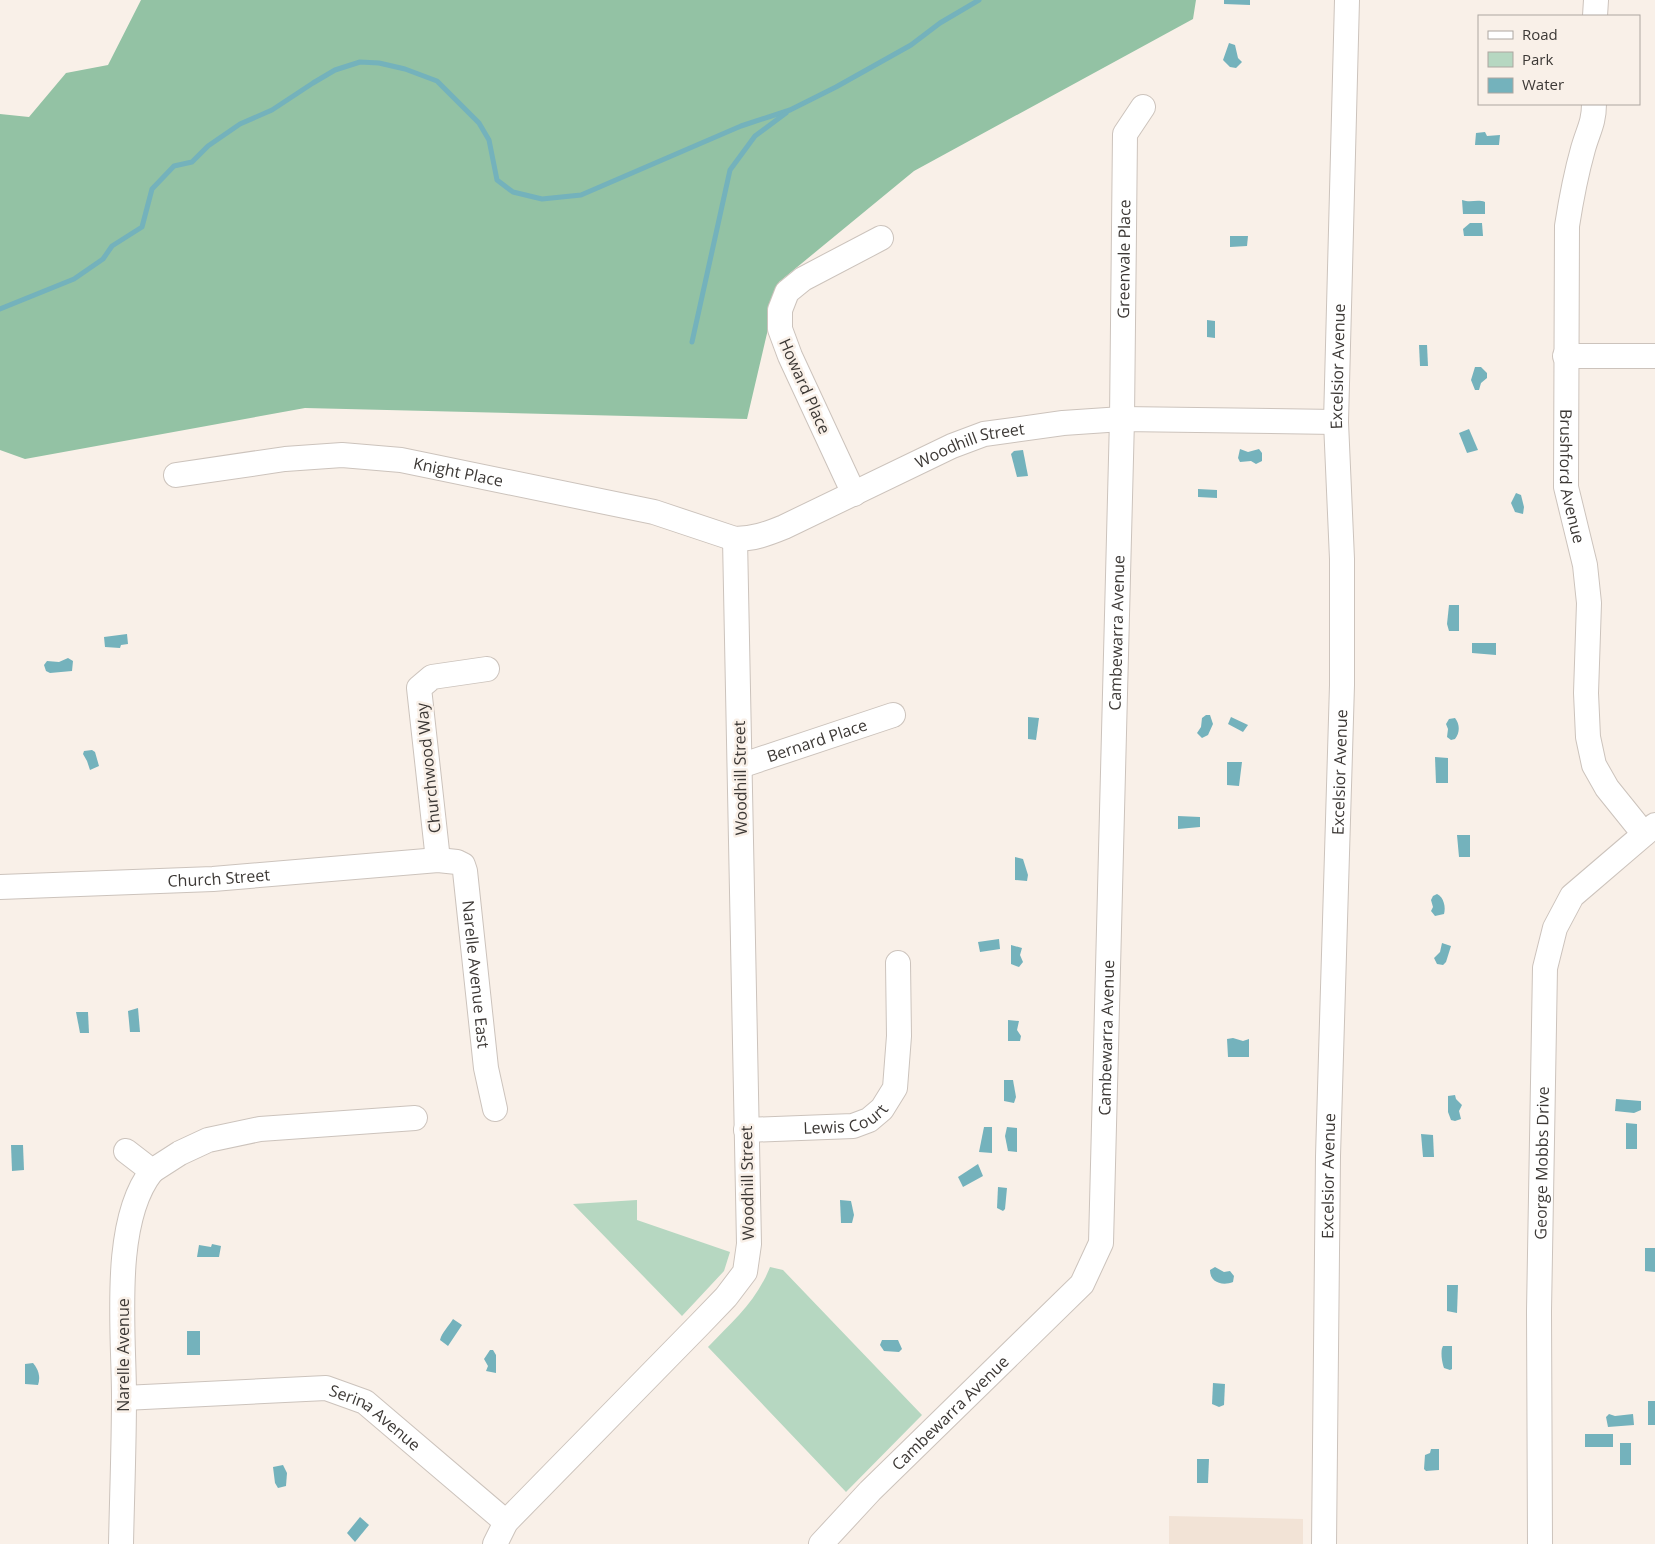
<svg xmlns="http://www.w3.org/2000/svg" width="1655" height="1544" font-family="'Open Sans',sans-serif">
	<rect width="100%" height="100%" fill="#f9f0e8"/>
	<path fill="#f2e3d6" d="M 1169,1516 L 1303,1519 L 1303,1544 L 1169,1544 Z"/>
	<g fill="#b6d7c1">
		<path d="M 637,1200 L 637,1220 L 730,1252 L 724,1271 L 682,1316 L 573,1204 Z"/>
		<path d="M 770,1267 L 783,1270 L 922,1415 L 846,1492 L 708,1347 C 734,1320 756,1302 770,1267 Z"/>
	</g>
	<path fill="#93c2a4" d="M 141,0 L 1196,0 L 1193,19 L 914,171 L 779,282 L 747,419 L 305,408 L 25,459 L 0,450 L 0,114 L 29,117 L 66,73 L 108,65 Z"/>
	<g fill="#74b2bc">
		<path d="M 1224,0 L 1250,0 L 1250,5 L 1224,4 Z"/>
		<path d="M 1229,43 L 1235,45 L 1238,58 L 1242,62 L 1236,68 L 1230,67 L 1223,60 Z"/>
		<path d="M 1485,132 L 1487,136 L 1500,135 L 1499,145 L 1475,145 L 1476,133 Z"/>
		<path d="M 1462,200 C 1471,203 1477,199 1485,202 L 1485,214 L 1463,214 Z"/>
		<path d="M 1470,223 L 1482,223 L 1483,236 L 1464,236 L 1463,229 Z"/>
		<path d="M 1230,236 L 1248,236 L 1247,246 L 1230,247 Z"/>
		<path d="M 1207,320 L 1215,321 L 1215,338 L 1207,337 Z"/>
		<path d="M 1419,345 L 1427,345 L 1428,366 L 1420,366 Z"/>
		<path d="M 1475,367 L 1481,367 L 1487,373 L 1487,378 L 1481,383 L 1479,390 L 1475,390 L 1471,380 Z"/>
		<path d="M 1469,429 L 1478,450 L 1467,453 L 1459,433 Z"/>
		<path d="M 1240,449 L 1248,452 L 1259,449 L 1262,453 L 1262,461 L 1256,464 L 1251,461 L 1240,462 L 1238,458 Z"/>
		<path d="M 1023,450 L 1028,476 L 1017,477 L 1011,454 L 1014,451 Z"/>
		<path d="M 1198,489 L 1217,490 L 1217,498 L 1198,497 Z"/>
		<path d="M 1516,493 L 1521,495 L 1524,507 L 1523,514 L 1515,512 L 1511,503 Z"/>
		<path d="M 1449,605 L 1459,605 L 1459,631 L 1449,631 L 1447,624 Z"/>
		<path d="M 127,634 L 128,644 L 121,645 L 120,648 L 105,647 L 104,637 Z"/>
		<path d="M 1472,643 L 1496,643 L 1496,655 L 1472,653 Z"/>
		<path d="M 68,658 L 73,661 L 72,671 L 50,673 L 46,671 L 44,665 L 47,661 L 59,662 Z"/>
		<path d="M 1206,715 L 1210,715 L 1213,724 L 1208,735 L 1202,738 L 1197,733 L 1201,727 L 1202,718 Z"/>
		<path d="M 1028,717 L 1039,718 L 1036,740 L 1028,739 Z"/>
		<path d="M 1231,717 L 1248,725 L 1243,732 L 1228,724 Z"/>
		<path d="M 1455,718 C 1460,724 1460,733 1455,739 L 1451,740 L 1447,737 L 1448,729 L 1446,724 L 1449,719 Z"/>
		<path d="M 92,750 L 95,752 L 99,766 L 90,770 L 87,761 L 83,754 L 84,751 Z"/>
		<path d="M 1435,757 L 1448,758 L 1448,783 L 1436,783 Z"/>
		<path d="M 1227,762 L 1242,762 L 1239,786 L 1227,785 Z"/>
		<path d="M 1178,816 L 1200,817 L 1200,827 L 1178,829 Z"/>
		<path d="M 1457,835 L 1470,835 L 1470,857 L 1459,857 Z"/>
		<path d="M 1015,857 L 1023,859 L 1028,875 L 1027,881 L 1015,880 Z"/>
		<path d="M 1437,894 C 1444,897 1446,908 1444,914 L 1435,916 L 1431,911 L 1433,907 L 1431,900 L 1433,896 Z"/>
		<path d="M 999,939 L 1000,949 L 980,952 L 978,942 Z"/>
		<path d="M 1442,943 L 1451,946 L 1446,962 L 1443,965 L 1437,964 L 1434,958 L 1440,952 Z"/>
		<path d="M 1011,945 L 1022,948 L 1020,955 L 1023,962 L 1019,967 L 1011,964 Z"/>
		<path d="M 138,1008 L 140,1032 L 130,1032 L 128,1011 Z"/>
		<path d="M 76,1012 L 88,1012 L 89,1033 L 80,1033 Z"/>
		<path d="M 1008,1020 L 1019,1021 L 1017,1030 L 1021,1036 L 1020,1041 L 1008,1041 Z"/>
		<path d="M 1233,1038 L 1243,1041 L 1249,1039 L 1249,1057 L 1228,1057 L 1227,1039 Z"/>
		<path d="M 1004,1080 L 1013,1080 L 1016,1097 L 1014,1103 L 1004,1101 Z"/>
		<path d="M 1455,1095 L 1456,1099 L 1462,1105 L 1459,1111 L 1461,1119 L 1455,1121 L 1451,1120 L 1448,1112 L 1448,1096 Z"/>
		<path d="M 1616,1099 L 1641,1101 L 1641,1110 L 1634,1113 L 1615,1111 Z"/>
		<path d="M 1626,1123 L 1637,1124 L 1637,1149 L 1626,1149 Z"/>
		<path d="M 984,1127 L 992,1127 L 992,1153 L 979,1152 Z"/>
		<path d="M 1007,1127 L 1017,1128 L 1017,1152 L 1008,1151 L 1005,1136 Z"/>
		<path d="M 1421,1134 L 1433,1135 L 1434,1157 L 1423,1157 Z"/>
		<path d="M 11,1145 L 23,1145 L 24,1170 L 12,1171 Z"/>
		<path d="M 978,1164 L 983,1176 L 963,1187 L 958,1177 Z"/>
		<path d="M 998,1187 L 1007,1188 L 1005,1209 L 1003,1211 L 997,1208 Z"/>
		<path d="M 840,1200 L 851,1201 L 854,1215 L 852,1223 L 841,1223 Z"/>
		<path d="M 212,1244 L 221,1246 L 219,1257 L 197,1257 L 199,1245 L 211,1247 Z"/>
		<path d="M 1645,1248 L 1655,1248 L 1655,1272 L 1645,1271 Z"/>
		<path d="M 1215,1267 L 1224,1272 L 1230,1271 L 1234,1276 L 1233,1282 C 1223,1286 1210,1283 1210,1270 Z"/>
		<path d="M 1447,1285 L 1458,1285 L 1457,1313 L 1447,1311 Z"/>
		<path d="M 453,1319 L 462,1325 L 448,1346 L 440,1340 C 442,1332 449,1326 453,1319 Z"/>
		<rect x="187" y="1331" width="13" height="24"/>
		<path d="M 882,1340 L 898,1340 L 902,1349 L 899,1352 L 884,1351 L 880,1345 Z"/>
		<path d="M 1443,1346 L 1452,1346 L 1452,1369 L 1450,1370 L 1444,1368 C 1442,1363 1440,1350 1443,1346 Z"/>
		<path d="M 490,1350 L 493,1350 L 496,1355 L 496,1373 L 486,1371 L 488,1366 L 484,1359 Z"/>
		<path d="M 33,1363 C 38,1369 41,1376 38,1385 L 25,1384 L 25,1364 Z"/>
		<path d="M 1213,1383 L 1225,1384 L 1224,1405 L 1219,1407 L 1212,1404 Z"/>
		<rect x="1648" y="1401" width="7" height="24"/>
		<path d="M 1609,1414 L 1615,1416 L 1633,1414 L 1634,1425 L 1608,1427 L 1606,1417 Z"/>
		<rect x="1585" y="1434" width="28" height="13"/>
		<rect x="1620" y="1443" width="11" height="22"/>
		<path d="M 1431,1449 L 1439,1449 L 1439,1470 L 1426,1471 L 1424,1469 L 1425,1455 L 1430,1453 Z"/>
		<path d="M 1197,1459 L 1209,1459 L 1208,1483 L 1197,1483 Z"/>
		<path d="M 283,1465 L 287,1473 L 286,1486 L 278,1488 L 275,1483 L 273,1467 Z"/>
		<path d="M 360,1517 L 369,1525 L 355,1542 L 347,1533 Z"/>
	</g>
	<g fill="none" stroke-linecap="round" stroke-linejoin="round">
		<g stroke="#74b2bc" stroke-width="5">
			<path d="M 0,309 L 74,279 L 103,259 L 112,246 L 142,227 L 152,189 L 174,166 L 192,162 L 208,146 L 240,124 L 272,110 L 313,83 L 335,70 L 360,62 L 379,63 L 405,69 L 437,81 L 479,123 L 489,140 L 497,180 L 513,192 L 542,199 L 581,195 L 741,126 L 790,110 L 836,87 L 911,45 L 940,23 L 979,0"/>
			<path d="M 692,342 L 730,170 L 755,136 L 786,113"/>
		</g>
		<g stroke="#ccc3bc" stroke-width="26">
			<g id="minor">
				<path d="M 1595,16 L 1596,0"/>
				<path id="s1" d="M 1594,104 C 1594,123 1588,131 1583,149 C 1576,174 1571,200 1567,226 L 1566,487 L 1585,565 L 1589,603 L 1586,693 L 1588,737 L 1594,765 L 1607,788 L 1644,834"/>
				<path d="M 1565,356 L 1655,356"/>
				<path id="s2" d="M 176,475 L 285,459 L 342,455 L 401,460 L 654,512 L 735,539 C 753,539 767,534 784,527 L 952,446 L 984,434 L 1063,423 L 1122,419 L 1336,422"/>
				<path d="M 854,494 L 790,356 L 780,329 L 780,310 L 787,292 L 803,279 L 881,238"/>
				<path id="s3" d="M 740,766 L 893,715"/>
				<path d="M 438,860 L 419,688 L 432,677 L 487,669"/>
				<path id="s4" d="M 0,887 L 213,879 L 438,860 L 457,862 L 463,865 L 465,871 L 486,1068 L 495,1109"/>
				<path id="s5" d="M 746,1130 L 853,1126 L 869,1120 L 882,1109 L 895,1088 L 899,1036 L 898,963"/>
				<path d="M 126,1151 L 152,1171 L 180,1153 L 208,1140 L 260,1129 L 415,1118"/>
				<path id="s6" d="M 124,1398 L 326,1388 L 365,1402 L 506,1522"/>
				<path d="M 121,1544 C 122,1495 124,1445 124,1396 C 124,1333 111,1222 152,1171"/>
				<path d="M 495,1544 L 506,1522 L 700,1324 L 726,1297 L 745,1272 L 749,1244 L 735,539"/>
				<path id="s7" d="M 821,1544 L 870,1491 L 1082,1284 L 1101,1243 L 1122,419 L 1125,134 L 1143,107"/>
				<path id="s8" d="M 1324,1544 L 1328,1156 L 1342,685 L 1342,559 L 1336,422 L 1347,0"/>
				<path id="s9" d="M 1540,1544 L 1539,1311 L 1545,968 L 1555,928 L 1572,896 L 1655,825"/>
			</g>
		</g>
		<use href="#minor" stroke="#fff" stroke-width="24"/>
	</g>
	<g text-anchor="middle" dominant-baseline="central" stroke-width="5" stroke-linejoin="round" paint-order="stroke">
		<g font-size="16" fill="#3c3835" stroke="#f9f0e8">
			<text stroke="none"><textPath href="#s7" startOffset="1398">Greenvale Place</textPath></text>
			<text stroke="none"><textPath href="#s8" startOffset="1178">Excelsior Avenue</textPath></text>
			<text transform="translate(805 386) rotate(66)">Howard Place</text>
			<text stroke="none"><textPath href="#s2" startOffset="825">Woodhill Street</textPath></text>
			<text stroke="none"><textPath href="#s2" startOffset="285">Knight Place</textPath></text>
			<text stroke="none"><textPath href="#s1" startOffset="376">Brushford Avenue</textPath></text>
			<text stroke="none"><textPath href="#s7" startOffset="1024">Cambewarra Avenue</textPath></text>
			<text stroke="none"><textPath href="#s3" startOffset="81">Bernard Place</textPath></text>
			<text transform="translate(428 768) rotate(-96)">Churchwood Way</text>
			<text stroke="none"><textPath href="#s8" startOffset="772">Excelsior Avenue</textPath></text>
			<text transform="translate(740 778) rotate(-91)">Woodhill Street</text>
			<text stroke="none"><textPath href="#s4" startOffset="219">Church Street</textPath></text>
			<text stroke="none"><textPath href="#s4" startOffset="575">Narelle Avenue East</textPath></text>
			<text stroke="none"><textPath href="#s7" startOffset="619">Cambewarra Avenue</textPath></text>
			<text stroke="none"><textPath href="#s5" startOffset="101">Lewis Court</textPath></text>
			<text stroke="none"><textPath href="#s9" startOffset="381">George Mobbs Drive</textPath></text>
			<text stroke="none"><textPath href="#s8" startOffset="368">Excelsior Avenue</textPath></text>
			<text transform="translate(747 1183) rotate(-91)">Woodhill Street</text>
			<text transform="translate(123 1355) rotate(-90)">Narelle Avenue</text>
			<text stroke="none"><textPath href="#s7" startOffset="184">Cambewarra Avenue</textPath></text>
			<text stroke="none"><textPath href="#s6" startOffset="260">Serina Avenue</textPath></text>
		</g>
	</g>
	<rect x="1478" y="15" width="162" height="90" fill="#f9f0e8" stroke="#ada6a0"/>
	<rect x="1488" y="31" width="25" height="8" fill="#ffffff" stroke="#ada6a0"/>
	<text x="1522" y="40" font-size="15" fill="#3c3835">Road</text>
	<rect x="1488" y="52" width="25" height="15" fill="#b6d7c1" stroke="#ada6a0"/>
	<text x="1522" y="65" font-size="15" fill="#3c3835">Park</text>
	<rect x="1488" y="78" width="25" height="15" fill="#74b2bc" stroke="#ada6a0"/>
	<text x="1522" y="90" font-size="15" fill="#3c3835">Water</text>
</svg>
